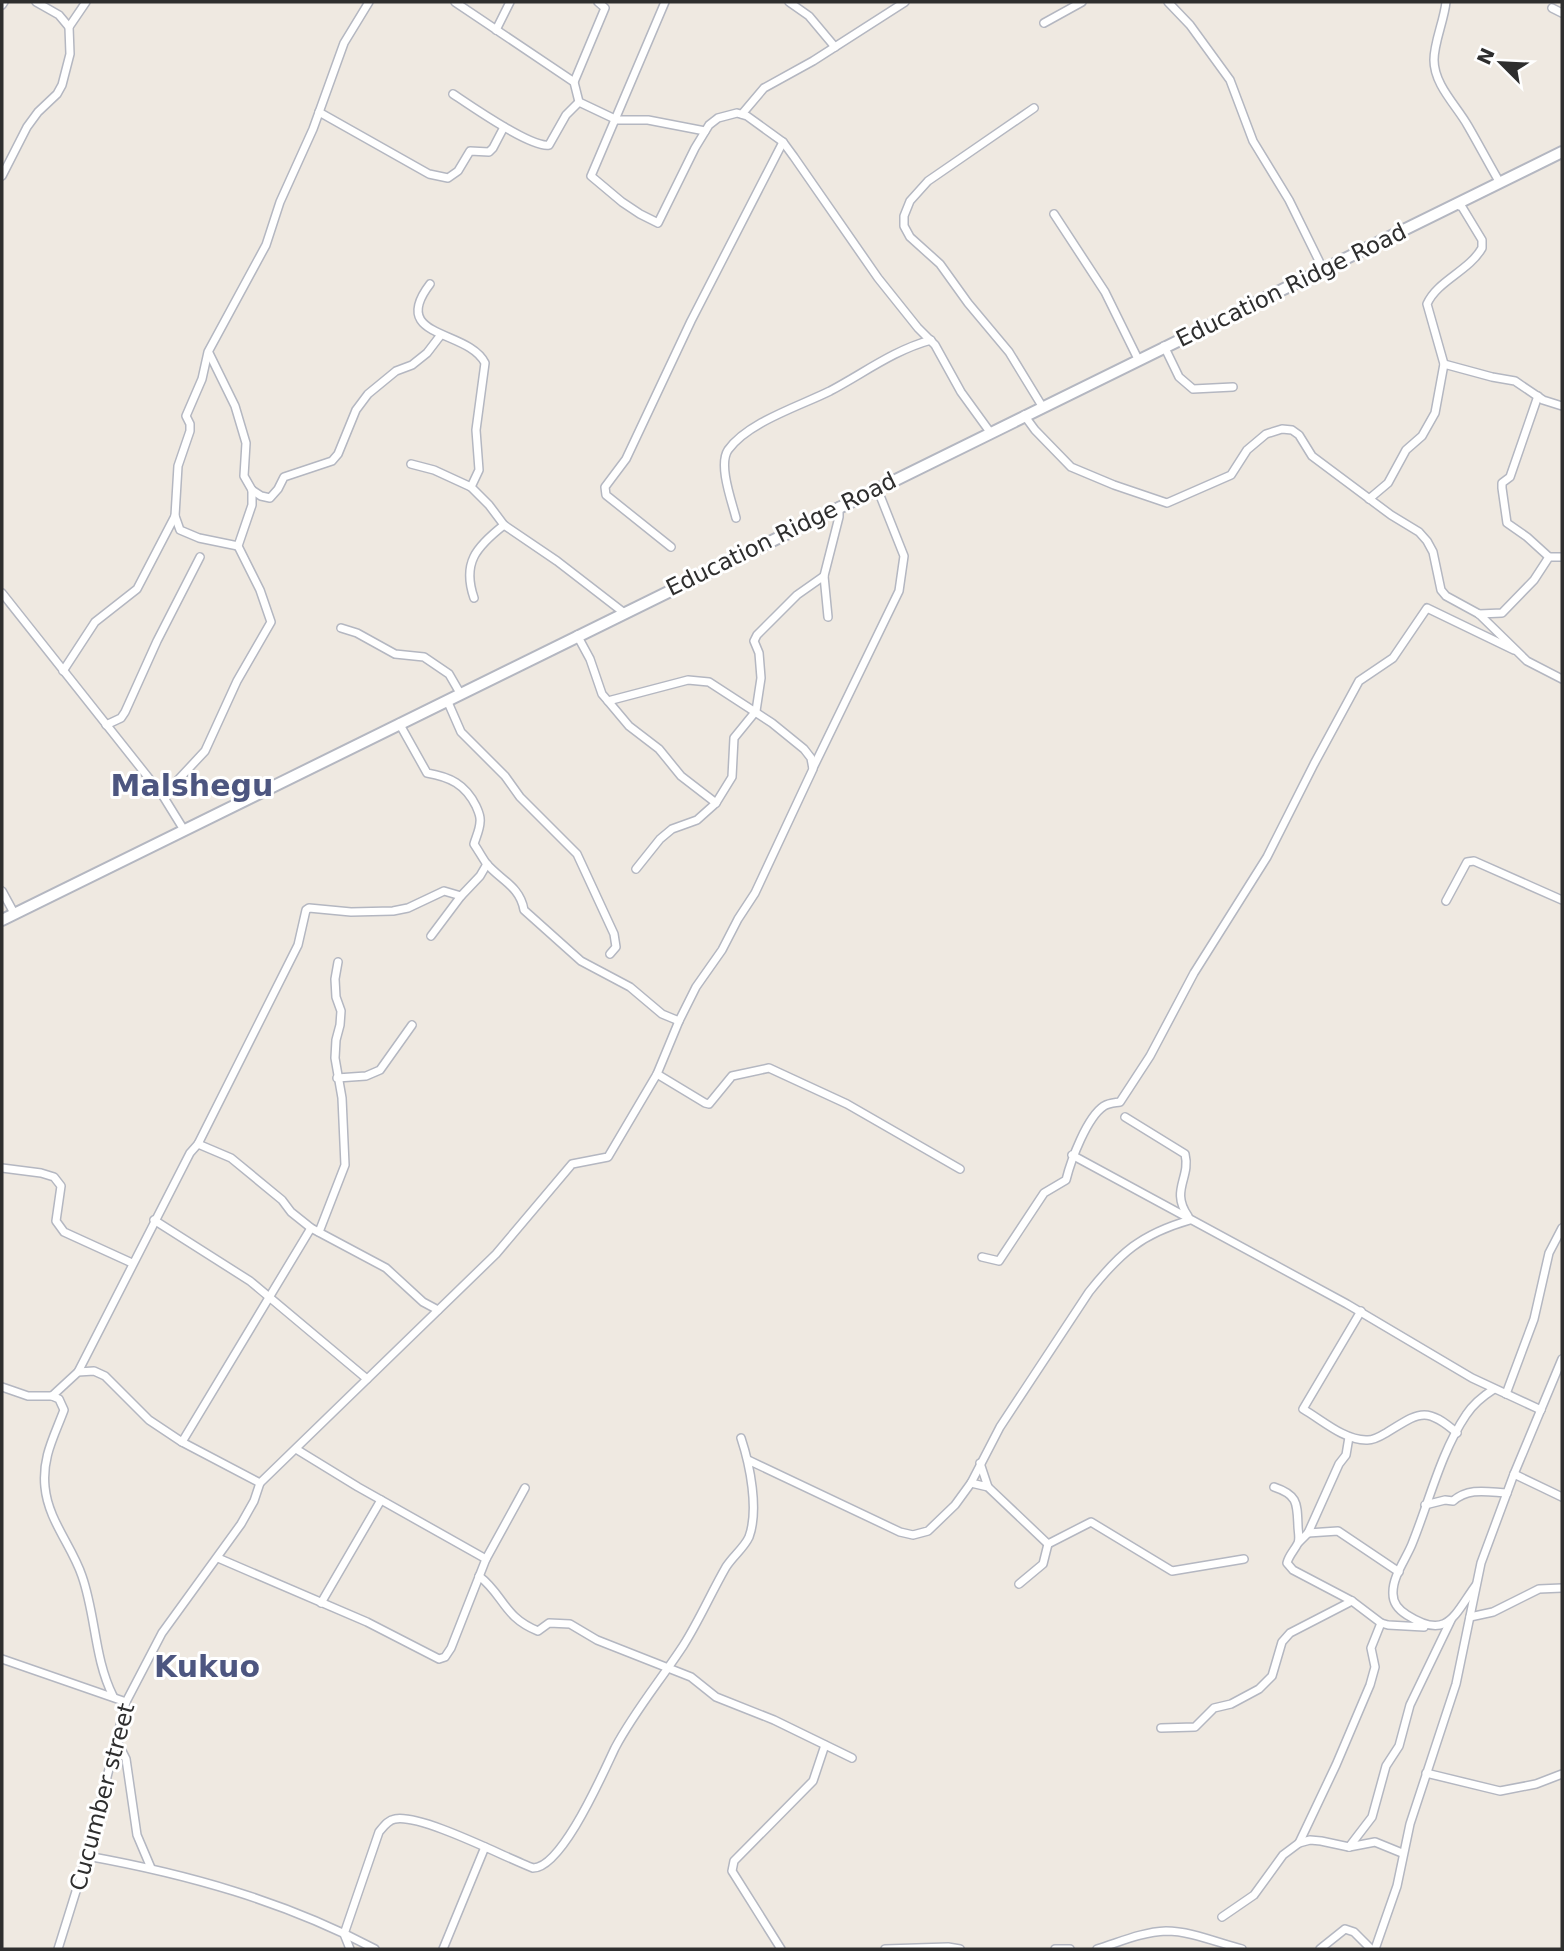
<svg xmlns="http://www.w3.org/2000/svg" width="1564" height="1951" font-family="'DejaVu Sans',sans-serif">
	<rect width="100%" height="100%" fill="#efe9e1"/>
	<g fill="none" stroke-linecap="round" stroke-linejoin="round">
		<g stroke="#b4b7c1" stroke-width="10">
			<g id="street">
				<path d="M 36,2 L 59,15 L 69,27"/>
				<path d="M 455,2 L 574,82 L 579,102 L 617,120 L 648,120 L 705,131"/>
				<path d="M 665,2 L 591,176 L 622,202 L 640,214 L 658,223 L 695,148 L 709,125 L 718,118 L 737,113 L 747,116 L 783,142 L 794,157 L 878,278 L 918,328 L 935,345 L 961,392 L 990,432"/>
				<path d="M 789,2 L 809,16 L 835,47"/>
				<path d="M 1168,2 L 1190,25 L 1230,80 L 1253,141 L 1289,200 L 1323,269"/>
				<path d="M 1446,2 C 1444,21 1434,42 1434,60 C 1434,85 1457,106 1468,126 C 1479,145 1489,164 1500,183"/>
				<path d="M 2,5 L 4,2"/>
				<path d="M 1552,8 L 1562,13"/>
				<path d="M 1044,23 L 1082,2"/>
				<path d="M 496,30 L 510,2"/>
				<path d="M 574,82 L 605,8 L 598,2"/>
				<path d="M 453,94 C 471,106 531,148 549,145 L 566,115 L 579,102"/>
				<path d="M 1034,108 L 928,181 L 910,201 L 904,216 L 904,226 L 910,237 L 940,264 L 968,303 L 1009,352 L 1042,406"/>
				<path d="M 319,112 L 429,174 L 448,178 L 458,171 L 470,151 L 489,152 L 493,148 L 504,127"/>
				<path d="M 742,114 L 764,88 L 813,61 L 905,2"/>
				<path d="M 2,176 L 27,127 L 38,112 L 57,94 L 62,85 L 70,54 L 69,27 L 86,2"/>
				<path d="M 1054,214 L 1105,292 L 1138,359"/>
				<path d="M 430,284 C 388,339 468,329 485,363 L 476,430 L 479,470 L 471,487"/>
				<path d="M 1164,346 L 1179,377 L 1193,389 L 1233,387"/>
				<path d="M 1444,364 L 1492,377 L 1515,381 L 1543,400 L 1562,406"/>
				<path d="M 1538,396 L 1510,477 L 1502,483 L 1502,488 L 1507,523 L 1527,537 L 1549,557"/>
				<path d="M 1024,415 L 1035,430 L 1071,467 L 1114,485 L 1167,503 L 1231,475 L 1247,450 L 1266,434 L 1282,429 L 1292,430 L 1299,435 L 1312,456 L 1391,515 L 1419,532 L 1427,541 L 1433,552 L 1441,590 L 1446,596 L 1479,614 L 1527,661 L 1562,679"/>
				<path d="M 411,464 L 434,470 L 471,487 L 489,505 L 504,525 L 557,561 L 623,612"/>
				<path d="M 252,490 L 261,496 L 270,498 L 278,489 L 284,477 L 332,461 L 338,454 L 356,410 L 368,394 L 396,371 L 412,365 L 427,353 L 440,336"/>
				<path d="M 1369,499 L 1388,483 L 1406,450 L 1422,436 L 1435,413 L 1444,364 L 1427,304 C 1437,281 1469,271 1482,248 L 1482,240 L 1462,207 L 1457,205"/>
				<path d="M 175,516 L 180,530 L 199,538 L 238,546"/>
				<path d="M 736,518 C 732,502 718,465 728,450 C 748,422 800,406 830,391 C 864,373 894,350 931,340"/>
				<path d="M 671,547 L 606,495 L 605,487 L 626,459 L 691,321 L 783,142"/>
				<path d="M 824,576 L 828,617"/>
				<path d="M 2,593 L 163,796 L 184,830"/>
				<path d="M 474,598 C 462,563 476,547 504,525"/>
				<path d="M 1479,614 L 1502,613 L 1534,580 L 1549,557 L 1562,557"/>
				<path d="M 341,628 L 357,633 L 395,654 L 424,657 L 449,674 L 460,693"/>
				<path d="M 63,671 L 95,622 L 137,589 L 175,516 L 178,466 L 190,431 L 190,424 L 186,416 L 202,379 L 208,352 L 266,245 L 280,202 L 313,129 L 344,43 L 369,2"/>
				<path d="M 447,700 L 461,732 L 505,776 L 520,797 L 577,854 L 614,934 L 616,947 L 610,954"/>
				<path d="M 608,701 L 629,726 L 659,749 L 681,776 L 716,803"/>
				<path d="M 399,723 L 427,773 C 450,777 465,784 476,806 C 478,811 481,816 480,822 C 480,829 476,837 474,844 C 478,850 482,857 486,863 C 500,880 520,886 524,910 L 581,961 L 630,987 L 662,1014 L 679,1021"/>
				<path d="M 106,725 L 121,718 L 125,712 L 157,641 L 200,557"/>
				<path d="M 813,768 L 899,591 L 904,556 L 877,488"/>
				<path d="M 163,796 L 205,751 L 237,681 L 271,622 L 260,590 L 238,546 L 252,505 L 252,490 L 244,476 L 246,443 L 235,406 L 209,353"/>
				<path d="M 636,869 L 660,839 L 672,829 L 697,820 L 716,803 L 732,777 L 734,738 L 756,711 L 761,678 L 759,653 L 754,641 L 757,635 L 797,595 L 824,576 L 839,517 L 839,506"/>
				<path d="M 2,891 L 14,913"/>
				<path d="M 1446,901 L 1467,862 L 1474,861 L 1562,900"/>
				<path d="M 431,936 L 461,896"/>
				<path d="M 657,1074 L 705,1103 L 709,1104 L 732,1076 L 769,1068 L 847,1104 L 960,1169"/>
				<path d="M 337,1078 L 366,1076 L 380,1070 L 412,1025"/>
				<path d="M 1125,1117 L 1185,1154 C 1191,1178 1170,1190 1188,1216"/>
				<path d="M 198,1144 L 231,1158 L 282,1200 L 291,1212 L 311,1228 L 386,1268 L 423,1302 L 438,1310"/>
				<path d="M 1072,1155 L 1347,1304 L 1472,1378 L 1541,1410"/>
				<path d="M 2,1168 L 41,1173 L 54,1177 L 61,1186 L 56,1221 L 64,1232 L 132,1263"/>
				<path d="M 154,1220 L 250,1281 L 367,1379"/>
				<path d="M 319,1232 L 345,1165 L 342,1098 L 335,1058 L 336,1040 L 340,1025 L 341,1011 L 336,997 L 335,979 L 338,962"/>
				<path d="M 982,1257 L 999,1261 L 1044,1193 L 1066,1180 C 1071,1160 1087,1117 1104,1106 C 1109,1103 1114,1103 1120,1102 L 1150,1056 L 1194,973 L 1267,857 L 1314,764 L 1359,681 L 1393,658 L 1427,608 L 1514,650"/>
				<path d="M 1361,1311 L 1303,1409 C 1322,1420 1344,1440 1366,1440 C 1373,1441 1381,1436 1386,1433 C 1419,1413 1425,1405 1457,1433"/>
				<path d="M 78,1372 L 190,1153 L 198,1144 L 298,945 L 306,910 L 309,908 L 351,912 L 393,911 L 408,908 L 444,891 L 461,896 L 480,876 L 487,864"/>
				<path d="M 2,1387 L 28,1396 L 52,1396 L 78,1372 L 94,1371 L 105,1376 L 149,1420 L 182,1442 L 260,1483 L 254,1501 L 241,1524 L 162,1633 L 126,1702 L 87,1856 L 58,1949"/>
				<path d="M 1506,1394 L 1534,1319 L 1549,1253 L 1562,1228"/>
				<path d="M 52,1396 L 59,1399 L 64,1410 C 54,1437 42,1457 45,1487 C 48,1520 72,1546 82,1576 C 96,1616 94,1658 113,1696"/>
				<path d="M 182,1442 L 311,1228"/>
				<path d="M 296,1449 L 358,1487 L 486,1559"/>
				<path d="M 748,1460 L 900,1532 L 913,1535 L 928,1531 L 955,1505 L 971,1483 L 1000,1427 L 1089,1292 C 1120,1253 1141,1234 1190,1220"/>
				<path d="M 980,1463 L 988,1487"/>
				<path d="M 1514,1474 L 1562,1497"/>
				<path d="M 260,1483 L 496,1254 L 572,1164 L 608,1157 L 657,1074 L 679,1021 L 696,987 L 722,950 L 738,919 L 755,893 L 813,769 L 811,758 L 804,749 L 772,723 L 709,682 L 688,680 L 608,701 L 602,694 L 590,659 L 577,635"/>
				<path d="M 971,1483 L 988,1487 L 1048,1544 L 1091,1522 L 1172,1571 L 1244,1559"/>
				<path d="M 1274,1487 C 1298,1495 1297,1503 1298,1526 C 1298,1531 1300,1538 1298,1543 C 1294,1551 1289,1555 1287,1563 L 1293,1570 L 1352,1601 L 1381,1623 L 1388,1625 L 1424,1627"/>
				<path d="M 1425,1505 L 1445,1500 L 1453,1501 C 1469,1487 1488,1492 1507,1493"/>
				<path d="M 1308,1533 L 1338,1531 L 1399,1572"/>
				<path d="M 1299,1542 L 1308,1533 L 1339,1464 L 1346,1455 L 1349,1437"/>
				<path d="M 218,1558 L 367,1622 L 439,1659 L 445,1657 L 451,1648 L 486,1559 L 525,1488"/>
				<path d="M 479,1576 C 504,1595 503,1617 538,1631 L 549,1623 L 570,1624 L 597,1640 L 691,1677 L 716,1697 L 774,1720 L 852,1758"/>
				<path d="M 1019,1584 L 1043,1564 L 1048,1544"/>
				<path d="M 1476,1585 C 1454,1615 1448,1641 1407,1615 C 1399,1610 1393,1604 1393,1594 C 1392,1577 1406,1559 1412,1544 C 1429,1502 1441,1452 1466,1415 C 1473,1404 1483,1396 1494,1389"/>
				<path d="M 321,1603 L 381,1500"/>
				<path d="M 1470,1617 L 1493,1612 L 1539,1589 L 1562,1588"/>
				<path d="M 2,1659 L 126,1702"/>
				<path d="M 1161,1728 L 1195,1727 L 1214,1708 L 1231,1704 L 1259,1689 L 1272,1676 L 1282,1642 L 1290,1633 L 1352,1601"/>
				<path d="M 116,1739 L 126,1759 L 137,1835 L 151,1868"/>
				<path d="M 1426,1773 L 1500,1791 L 1536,1784 L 1562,1774"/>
				<path d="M 1299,1843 L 1336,1765 L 1370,1685 L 1375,1667 L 1371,1648 L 1381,1623"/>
				<path d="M 1349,1847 L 1372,1817 L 1386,1766 L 1399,1746 L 1410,1705 L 1451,1620"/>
				<path d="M 87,1856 C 187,1874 284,1901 375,1949"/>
				<path d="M 1222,1917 L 1254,1895 L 1283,1855 L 1299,1843 L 1310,1840 L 1321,1841 L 1349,1847 L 1375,1842 L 1402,1853"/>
				<path d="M 350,1949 L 344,1934 L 379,1832 C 384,1826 388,1820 395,1819 C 422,1814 504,1857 533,1868 C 562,1868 603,1773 615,1748 C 634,1712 660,1681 683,1646 C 699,1621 711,1593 726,1567 C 733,1556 744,1548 749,1537 C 759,1510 750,1465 741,1438"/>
				<path d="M 443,1949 L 485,1847"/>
				<path d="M 781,1949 L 732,1871 L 734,1861 L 813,1781 L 825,1745"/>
				<path d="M 885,1949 L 948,1947 L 960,1949"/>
				<path d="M 1055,1949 L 1070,1949"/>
				<path d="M 1097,1949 C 1120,1942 1142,1932 1166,1931 C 1191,1931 1218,1943 1242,1949"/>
				<path d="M 1320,1949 L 1345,1929 L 1354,1932 L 1371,1949"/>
				<path d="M 1375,1949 L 1397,1886 L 1410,1824 L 1456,1684 L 1481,1563 L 1514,1474 L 1562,1359"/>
			</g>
		</g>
		<g stroke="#b4b7c1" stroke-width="14">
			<path id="secondary" d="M 2,920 L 1562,152"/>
		</g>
		<use href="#street" stroke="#fff" stroke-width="7"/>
		<use href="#secondary" stroke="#fff" stroke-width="10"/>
	</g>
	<g text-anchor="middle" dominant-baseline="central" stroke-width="6" stroke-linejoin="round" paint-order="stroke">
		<g font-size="23" fill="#2e2e2e" stroke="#fff">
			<text transform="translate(1291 285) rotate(-26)">Education Ridge Road</text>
			<text transform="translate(781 534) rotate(-26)">Education Ridge Road</text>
			<text transform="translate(102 1797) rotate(-75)">Cucumber street</text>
		</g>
		<g font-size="30" font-weight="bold" fill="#4d5680" stroke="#fff">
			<text x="192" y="785">Malshegu</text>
			<text x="207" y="1666">Kukuo</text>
		</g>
	</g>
	<rect width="1564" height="1951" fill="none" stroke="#2e2e2e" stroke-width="7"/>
	<g transform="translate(1501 63) rotate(294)" stroke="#ffffff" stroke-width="5" paint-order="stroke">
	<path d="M0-5L12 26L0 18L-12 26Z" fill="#2e2e2e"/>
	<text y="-10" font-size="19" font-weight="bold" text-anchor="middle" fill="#2e2e2e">N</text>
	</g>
</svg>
